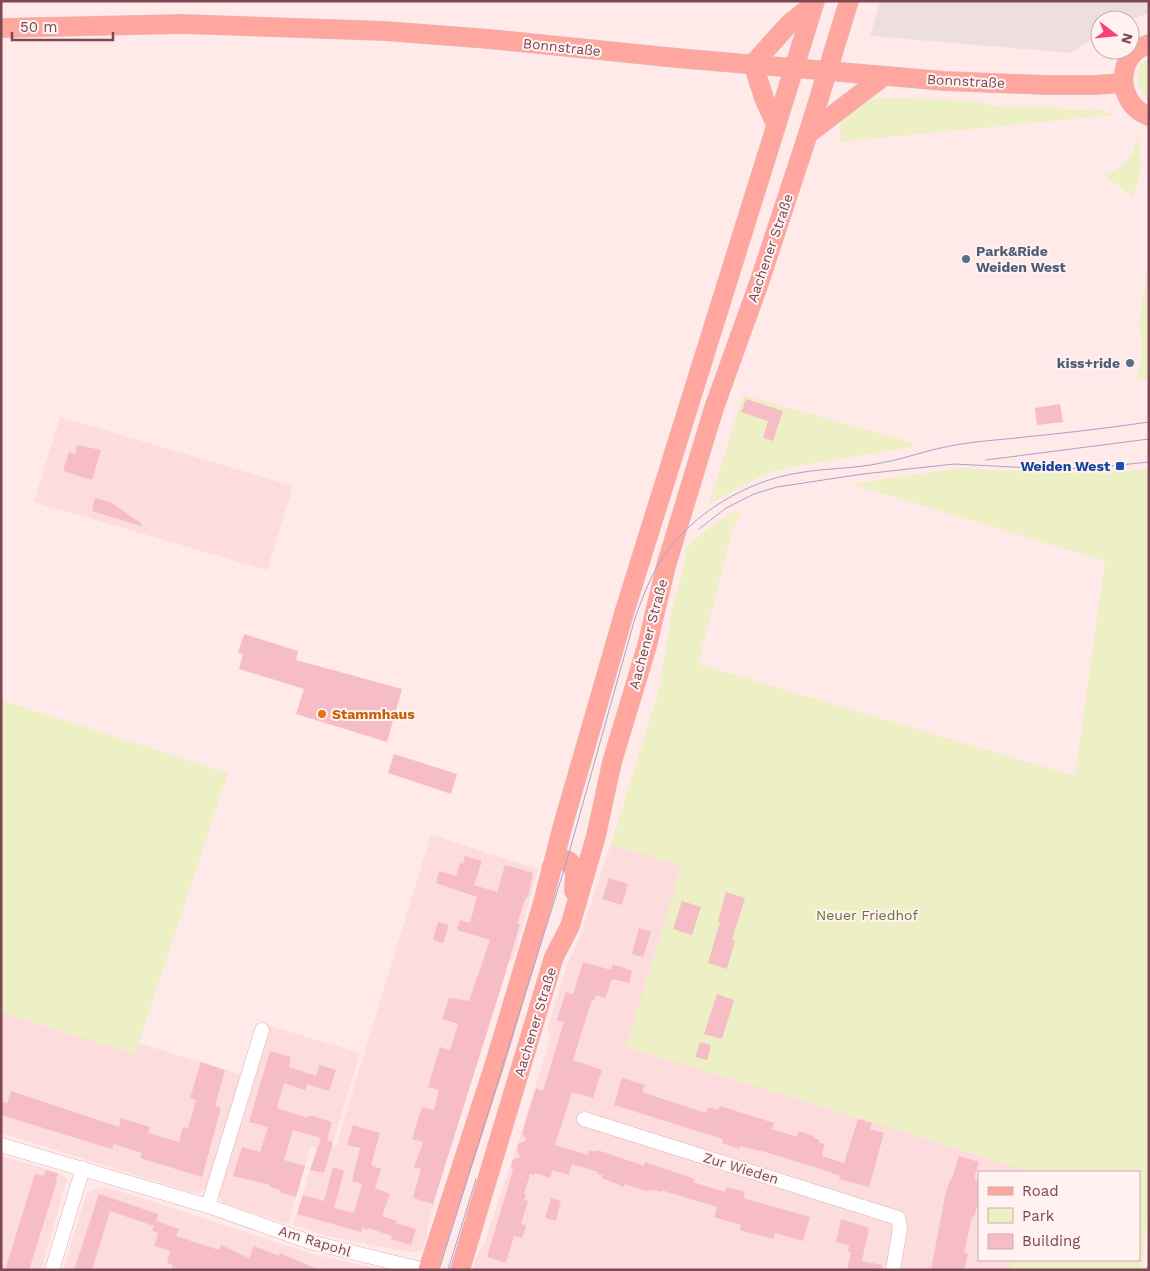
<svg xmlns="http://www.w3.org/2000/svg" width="1150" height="1271" font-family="'Work Sans',sans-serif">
	<rect width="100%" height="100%" fill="#ffeae9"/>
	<g fill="#fcdcdc">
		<path d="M 60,417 L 293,486 L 267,570 L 34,502 Z"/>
		<path d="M 431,835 L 538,869 L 513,960 L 508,963 L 500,988 L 501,991 L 499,991 L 449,1151 L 427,1228 L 427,1236 L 424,1245 L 420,1251 L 415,1253 L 327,1236 L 293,1225 L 317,1148 L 311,1146 L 288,1224 L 223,1203 L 217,1192 L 267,1025 L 360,1053 L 332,1145 L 336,1146 Z"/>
		<path d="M 611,844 L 682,866 L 626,1047 L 857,1117 L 1024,1170 L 1024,1172 L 979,1172 L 979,1260 L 1012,1260 L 1011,1270 L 472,1270 L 476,1258 L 485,1241 L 521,1134 L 550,1039 L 548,1027 L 566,967 L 579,939 Z"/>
		<path d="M 1,1012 L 134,1054 L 138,1043 L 242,1075 L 207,1188 L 197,1194 L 1,1133 Z"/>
		<path d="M 1,1156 L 60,1173 L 67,1179 L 41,1270 L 1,1270 Z"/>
		<path d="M 97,1187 L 113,1189 L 316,1255 L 385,1270 L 63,1270 L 87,1193 Z"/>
	</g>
	<path fill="#eddfe0" d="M 880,1 L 1149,1 L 1149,13 L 1128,20 L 1100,20 L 1100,34 L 1071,53 L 870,36 Z"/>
	<g fill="#edefc4">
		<path d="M 1149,58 L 1149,100 C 1135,88 1132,69 1149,58 Z"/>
		<path d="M 878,98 L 970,100 L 993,106 L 1006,107 L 1053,107 L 1071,110 L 1093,109 L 1105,111 L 1114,115 L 839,142 L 842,115 L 866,101 Z"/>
		<path d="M 1138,133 C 1140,153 1145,179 1132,196 L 1104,175 C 1127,166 1133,157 1138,133 Z"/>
		<path d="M 1149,256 L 1149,379 L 1137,378 L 1143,351 L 1139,327 Z"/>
		<path d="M 743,395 L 914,443 L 913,447 L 791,467 L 767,473 L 709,504 Z"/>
		<path d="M 959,468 C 1022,471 1085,476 1149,469 L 1149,1204 L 1141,1270 L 1011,1270 L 1012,1260 L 1139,1260 L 1139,1172 L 1024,1172 L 1024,1170 L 857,1117 L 626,1047 L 682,866 L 611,844 L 658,693 L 673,605 L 684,566 L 685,550 L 702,533 L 737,509 L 741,514 L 732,531 L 698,664 L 1075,776 L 1105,561 L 851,484 Z"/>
		<path d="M 1,700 L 228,773 L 135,1054 L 1,1012 Z"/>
	</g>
	<g fill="#f7bdc6">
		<path d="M 746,399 L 783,411 L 773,441 L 763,438 L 768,421 L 741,412 Z"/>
		<path d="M 1060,404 L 1063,422 L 1037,425 L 1035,408 Z"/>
		<path d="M 77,445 L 101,450 L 92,480 L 63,471 L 69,452 L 75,454 Z"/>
		<path d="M 95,498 L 110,502 L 142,524 L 141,526 L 92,511 Z"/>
		<path d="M 244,634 L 298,651 L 296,660 L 402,689 L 387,742 L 296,714 L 304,689 L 239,669 L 243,654 L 238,653 Z"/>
		<path d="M 394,754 L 457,774 L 451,794 L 388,773 Z"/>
		<path d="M 465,856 L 482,861 L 474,885 L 497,892 L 505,865 L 533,873 L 528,897 L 526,897 L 517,924 L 520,924 L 500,991 L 433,1204 L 413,1198 L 421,1169 L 414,1167 L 423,1142 L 412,1139 L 422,1107 L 434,1110 L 439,1090 L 428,1087 L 440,1047 L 450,1050 L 458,1024 L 442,1019 L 449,998 L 469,1001 L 490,940 L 457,930 L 460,920 L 470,923 L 477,897 L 436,883 L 439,871 L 456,876 L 460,863 L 463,864 Z"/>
		<path d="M 609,878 L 628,884 L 622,905 L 602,899 Z"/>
		<path d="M 726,892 L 745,898 L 732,940 L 735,941 L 727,969 L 708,963 L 720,922 L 718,921 Z"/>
		<path d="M 682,901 L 701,907 L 692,935 L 673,929 Z"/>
		<path d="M 438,922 L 449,925 L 443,943 L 433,940 Z"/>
		<path d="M 639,928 L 651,932 L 643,957 L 632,954 Z"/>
		<path d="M 583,962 L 611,970 L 613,964 L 632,971 L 629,983 L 612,979 L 605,998 L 596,995 L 594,1001 L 592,1000 L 573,1060 L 602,1070 L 593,1098 L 572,1092 L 555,1145 L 588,1155 L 589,1150 L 595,1152 L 595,1150 L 604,1152 L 644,1166 L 645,1162 L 695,1179 L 693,1182 L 725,1192 L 727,1187 L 745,1192 L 743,1198 L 810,1217 L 803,1241 L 775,1233 L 773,1239 L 740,1230 L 741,1225 L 714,1217 L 717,1207 L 661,1190 L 661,1192 L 653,1190 L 646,1191 L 625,1184 L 624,1187 L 602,1178 L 603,1175 L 597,1174 L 598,1172 L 572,1164 L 569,1175 L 553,1170 L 550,1178 L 535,1173 L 534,1175 L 530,1174 L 524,1194 L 526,1195 L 524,1200 L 528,1201 L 521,1224 L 526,1225 L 522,1238 L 514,1236 L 506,1263 L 487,1257 L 513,1170 L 511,1166 L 513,1160 L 520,1157 L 517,1149 L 518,1144 L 526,1140 L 522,1133 L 536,1088 L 543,1091 L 564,1022 L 557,1020 L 566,992 L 573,994 Z"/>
		<path d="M 717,994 L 734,1000 L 722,1039 L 704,1034 Z"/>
		<path d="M 700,1042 L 711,1045 L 707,1060 L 695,1057 Z"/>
		<path d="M 270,1051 L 291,1057 L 289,1067 L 316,1076 L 319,1065 L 336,1070 L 329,1091 L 307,1084 L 305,1090 L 284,1083 L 277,1108 L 308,1118 L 308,1116 L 313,1116 L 332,1122 L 327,1140 L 333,1142 L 324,1173 L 310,1170 L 321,1138 L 293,1130 L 284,1160 L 305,1166 L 296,1197 L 280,1192 L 281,1190 L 270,1187 L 270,1185 L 233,1176 L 242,1147 L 260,1152 L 268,1127 L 249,1122 Z"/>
		<path d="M 201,1062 L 225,1070 L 215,1106 L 221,1108 L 202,1177 L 140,1158 L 142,1153 L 114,1144 L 112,1149 L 1,1115 L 1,1101 L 7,1103 L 11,1091 L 119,1127 L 121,1118 L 150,1127 L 148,1133 L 179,1142 L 183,1127 L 188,1128 L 196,1100 L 190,1098 Z"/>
		<path d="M 622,1078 L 645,1085 L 642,1092 L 706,1113 L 708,1107 L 718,1110 L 720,1106 L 774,1123 L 772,1129 L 797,1137 L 799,1131 L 813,1136 L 813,1137 L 819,1140 L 819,1142 L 824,1144 L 822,1156 L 844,1163 L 858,1119 L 872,1123 L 870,1129 L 884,1133 L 869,1187 L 839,1179 L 840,1176 L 818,1168 L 765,1152 L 740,1146 L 739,1149 L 722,1143 L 723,1139 L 614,1105 Z"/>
		<path d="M 353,1125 L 380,1133 L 371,1165 L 381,1169 L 375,1188 L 390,1194 L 382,1216 L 397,1221 L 396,1223 L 416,1229 L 411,1245 L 391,1239 L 392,1236 L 368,1228 L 368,1230 L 362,1228 L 361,1232 L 297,1214 L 303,1195 L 324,1201 L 333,1167 L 344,1171 L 334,1208 L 354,1213 L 362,1184 L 352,1181 L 360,1148 L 347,1145 Z"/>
		<path d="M 959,1156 L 979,1162 L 974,1179 L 979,1181 L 979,1200 L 974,1217 L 972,1217 L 964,1253 L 968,1254 L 964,1270 L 931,1270 L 945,1196 L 950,1179 L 952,1179 Z"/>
		<path d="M 46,1170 L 58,1174 L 56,1180 L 57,1181 L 29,1270 L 5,1270 L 35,1174 L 44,1176 Z"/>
		<path d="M 99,1194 L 158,1214 L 156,1221 L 179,1229 L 176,1236 L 219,1250 L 221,1245 L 249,1258 L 254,1246 L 279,1256 L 280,1253 L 319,1270 L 171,1270 L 173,1265 L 167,1263 L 170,1251 L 154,1246 L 158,1233 L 152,1231 L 154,1226 L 110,1211 L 92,1270 L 74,1270 Z"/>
		<path d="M 551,1198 L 561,1201 L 556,1221 L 545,1218 Z"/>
		<path d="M 841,1219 L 869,1228 L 862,1261 L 882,1265 L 882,1270 L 847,1270 L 851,1252 L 848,1251 L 849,1245 L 836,1242 Z"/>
	</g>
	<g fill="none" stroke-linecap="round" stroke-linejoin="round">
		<g stroke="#dab4b8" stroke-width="15">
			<g id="minor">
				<path d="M 584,1119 L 898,1218 L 900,1229 L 893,1270"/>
				<path d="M 1,1145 L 208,1206 L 310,1242 L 425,1270"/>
				<path d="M 208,1206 L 262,1030"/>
				<path d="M 52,1270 L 83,1168"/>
			</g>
		</g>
		<g stroke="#d8c8cb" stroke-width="20">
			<g id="major">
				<path d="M 1,28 L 182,24 L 385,31 L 489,39 L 677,58 L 945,81 L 1045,85 L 1096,85 L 1123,83"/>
				<path d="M 1149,44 C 1114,54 1116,105 1149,116"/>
				<path d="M 753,64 L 789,24 L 814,4"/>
				<path d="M 753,64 L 764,98 L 776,125"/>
				<path d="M 808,134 L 884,76"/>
				<path d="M 551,868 L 558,861 L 567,860 L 570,862 L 575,872 L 574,891"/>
				<path d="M 428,1270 L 495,1063 L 543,902 L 563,825 L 625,610 L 815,1"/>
				<path d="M 460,1270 L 554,957 L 570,926 L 579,895 L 596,836 L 612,762 L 647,646 L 666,566 L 714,408 L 759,283 L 808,134 L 849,1"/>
			</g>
		</g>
		<use href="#minor" stroke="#fff" stroke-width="14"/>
		<use href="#major" stroke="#ffa69f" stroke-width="19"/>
		<g stroke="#a4a4cc" stroke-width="1">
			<path d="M 986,460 L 1149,439"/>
			<path d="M 699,529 L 726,508 L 754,494 L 777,487 L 863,474 L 954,464 L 1051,469 L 1091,468 L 1149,462"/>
			<path d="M 439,1270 L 567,860 L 635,618 C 643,596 651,575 664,556 C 693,513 747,481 798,473 C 825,468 854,469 881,463 C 904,459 927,450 950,446 C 975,441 1000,440 1025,437 C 1066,433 1108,428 1149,422"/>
			<path d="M 448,1270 L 476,1179"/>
		</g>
		<path stroke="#a4a4cc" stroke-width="4" stroke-dasharray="8 5" stroke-linecap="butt" d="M 1148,1270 L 1149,1267"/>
	</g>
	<g fill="#5c6f8a" stroke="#fff2f1" stroke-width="2">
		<circle cx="966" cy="259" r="5"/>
		<circle cx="1130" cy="363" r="5"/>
	</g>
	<rect fill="#1a4fb4" stroke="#fff2f1" stroke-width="2" x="1115" y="461" width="10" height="10" rx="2.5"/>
	<circle fill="#e8710a" stroke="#fff2f1" stroke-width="2" cx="322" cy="714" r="5"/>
	<g text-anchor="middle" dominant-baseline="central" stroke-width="4" stroke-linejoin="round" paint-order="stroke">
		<g font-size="14" fill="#7d4853" stroke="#fff2f1">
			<text transform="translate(562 47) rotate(6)">Bonnstraße</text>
			<text transform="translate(966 81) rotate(3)">Bonnstraße</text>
			<text transform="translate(770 248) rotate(-71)">Aachener Straße</text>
			<text transform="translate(648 634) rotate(-75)">Aachener Straße</text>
			<text transform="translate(535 1022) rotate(-73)">Aachener Straße</text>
			<text transform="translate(741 1168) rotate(17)">Zur Wieden</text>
			<text transform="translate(315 1241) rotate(17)">Am Rapohl</text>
		</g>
		<g font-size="14" font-weight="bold" fill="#4e5e75" stroke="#fff2f1" text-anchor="start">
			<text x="976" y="251">Park&amp;Ride<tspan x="976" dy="16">Weiden West</tspan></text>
			<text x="1120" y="363" text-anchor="end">kiss+ride</text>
		</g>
		<g font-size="14" font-weight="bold" fill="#164399" stroke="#fff2f1" text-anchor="end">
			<text x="1110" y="466">Weiden West</text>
		</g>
		<g font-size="14" font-weight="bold" fill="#c56008" stroke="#fff2f1" text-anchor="start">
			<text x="332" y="714">Stammhaus</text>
		</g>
		<g font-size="14" fill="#697136" stroke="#fff2f1">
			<text x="867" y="915">Neuer Friedhof</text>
		</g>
	</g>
	<rect width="1150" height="1271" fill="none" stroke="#7d4853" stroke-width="5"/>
	<rect x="978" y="1171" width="162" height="90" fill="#fff2f1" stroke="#cbaeb2"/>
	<rect x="988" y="1187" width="25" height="8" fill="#ffa69f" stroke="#cbaeb2"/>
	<text x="1022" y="1196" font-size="15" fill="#7d4853">Road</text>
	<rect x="988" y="1208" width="25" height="15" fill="#edefc4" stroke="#cbaeb2"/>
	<text x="1022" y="1221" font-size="15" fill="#7d4853">Park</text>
	<rect x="988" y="1234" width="25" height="15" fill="#f7bdc6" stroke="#cbaeb2"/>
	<text x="1022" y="1246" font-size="15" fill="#7d4853">Building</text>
	<g transform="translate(1115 35) rotate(106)"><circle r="24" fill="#fff2f1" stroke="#cbaeb2"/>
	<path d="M0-4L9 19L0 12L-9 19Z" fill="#f6417d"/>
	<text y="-8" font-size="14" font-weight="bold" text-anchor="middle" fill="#7d4853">N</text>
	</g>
	<path d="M12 32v8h101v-8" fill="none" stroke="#7d4853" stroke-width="2.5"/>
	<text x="20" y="32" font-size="15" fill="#7d4853" stroke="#fff2f1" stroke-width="4" paint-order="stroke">50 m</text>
</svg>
